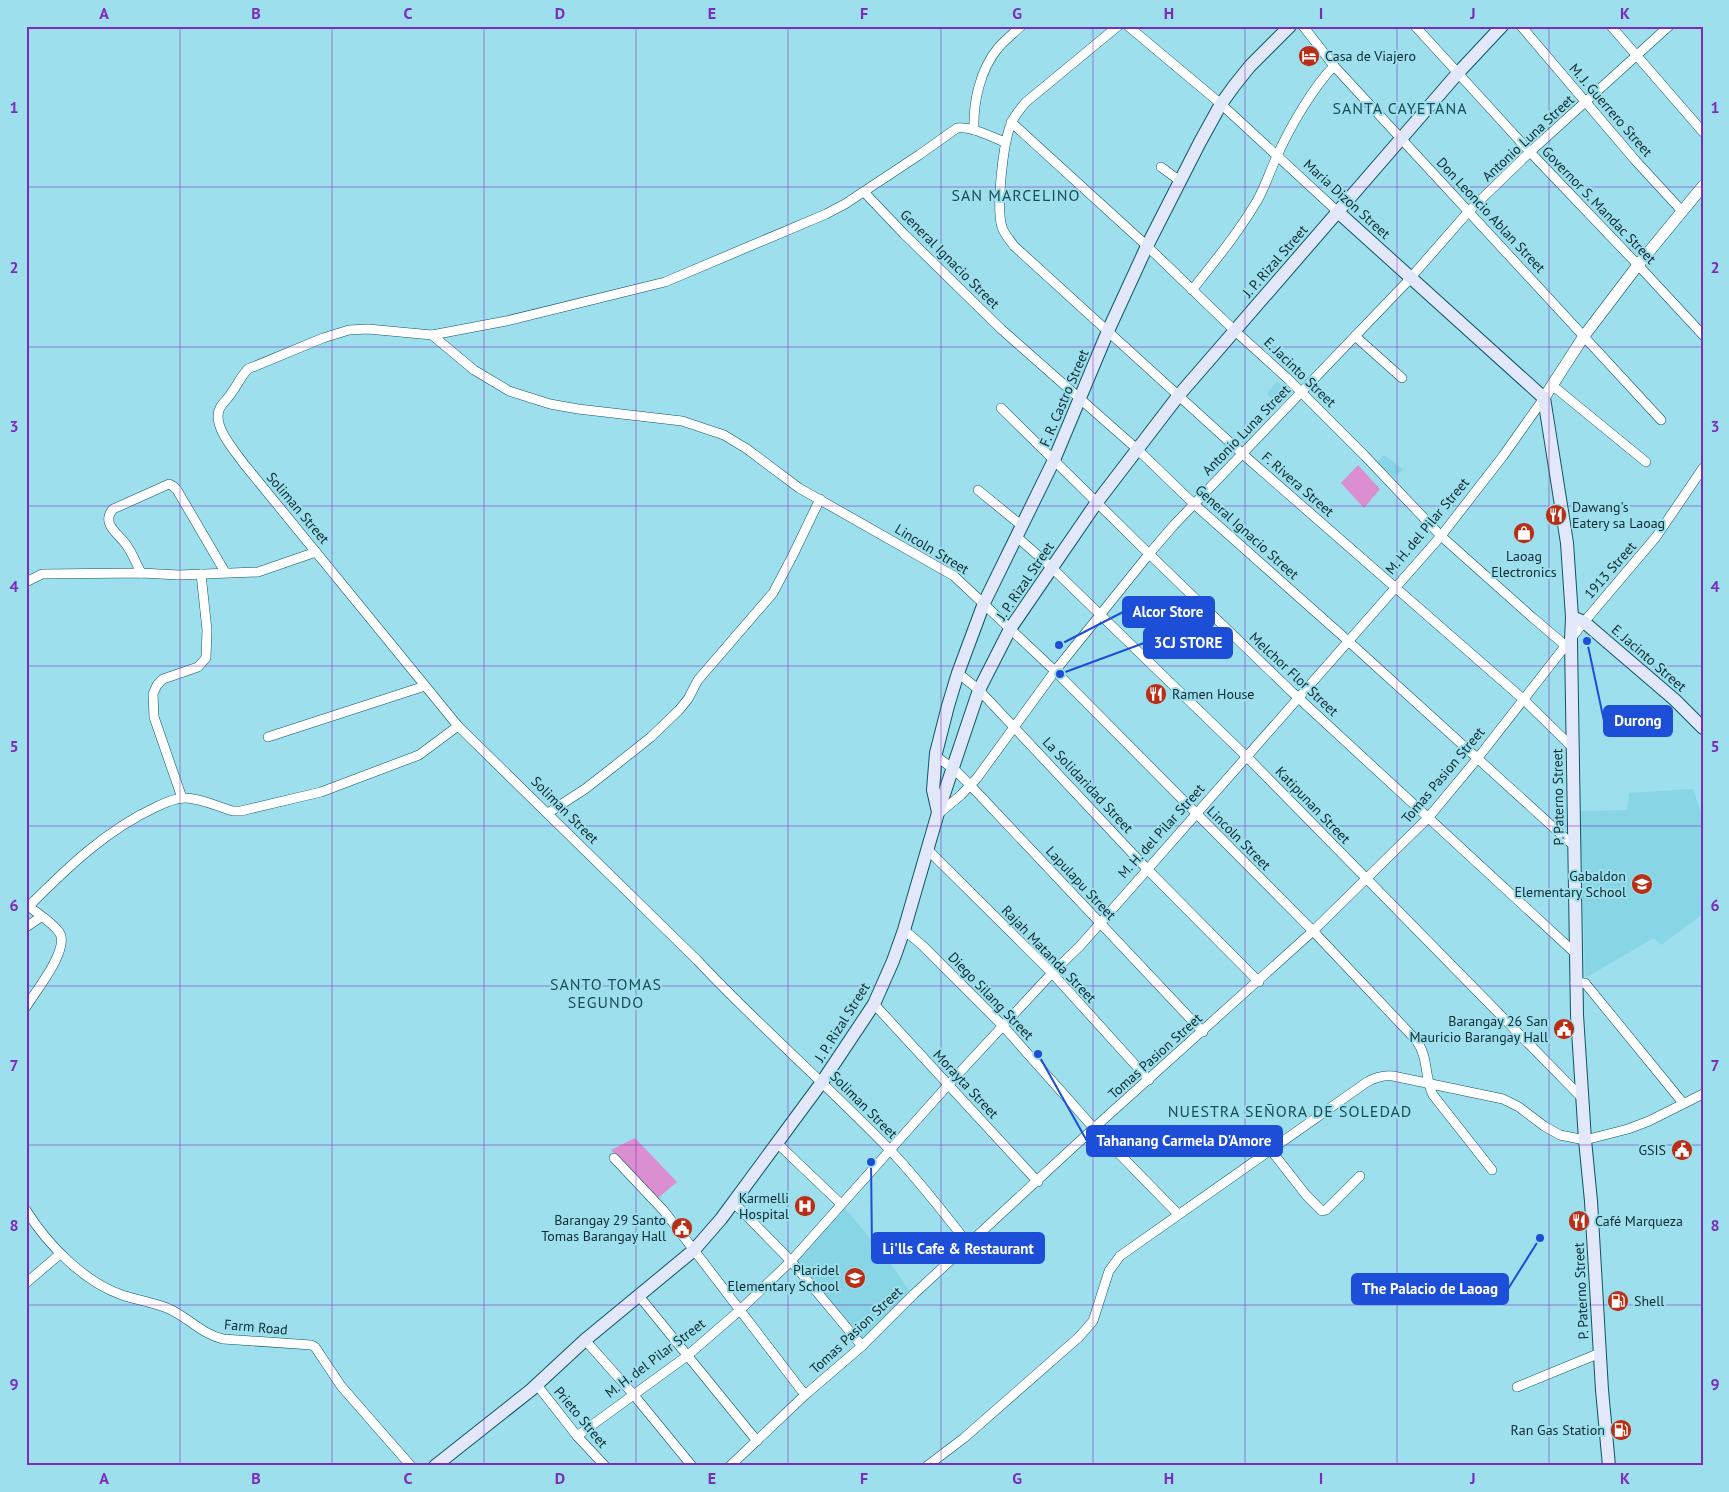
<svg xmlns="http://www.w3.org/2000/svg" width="1729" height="1492" font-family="'PT Sans',sans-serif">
	<rect width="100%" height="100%" fill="#9ddfed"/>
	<g fill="#88d5e5">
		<path d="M 1277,381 L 1290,395 L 1278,406 L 1267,394 Z"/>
		<path d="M 1384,455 L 1403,469 L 1395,478 L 1377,462 Z"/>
		<path d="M 1693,789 L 1703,818 L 1703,914 L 1661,945 L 1654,938 L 1585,978 L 1580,811 L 1627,810 L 1629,793 Z"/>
		<path d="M 844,1207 L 891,1264 L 910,1292 L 863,1342 L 794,1261 Z"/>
	</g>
	<g fill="#db8ed0">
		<path d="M 1358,465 L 1380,489 L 1364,508 L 1341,483 Z"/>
		<path d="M 635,1138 L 677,1182 L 658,1198 L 611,1150 Z"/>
	</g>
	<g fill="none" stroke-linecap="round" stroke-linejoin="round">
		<g stroke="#0b5763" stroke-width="10">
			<g id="minor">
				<path d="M 1118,26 L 1026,102 C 1020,109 1014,116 1011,124 C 1003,143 996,208 1002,227 C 1004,234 1010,240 1014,246 L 1246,457 L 1523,699 L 1572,747"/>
				<path d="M 1128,26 L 1221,104 L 1338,212"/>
				<path d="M 1303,26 L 1334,66 L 1661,420"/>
				<path d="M 1415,26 L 1530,152 L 1638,265 L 1703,335"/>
				<path d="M 1521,26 L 1635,160 L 1681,210"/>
				<path d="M 1611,26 L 1703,132"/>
				<path d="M 1011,122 L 1147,246 L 1234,330 L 1287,378 L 1365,456 L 1441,536 L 1533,618 L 1566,646"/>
				<path d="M 974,130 C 973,102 980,70 998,48 C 1005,40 1014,33 1021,26"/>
				<path d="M 1161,167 L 1180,181"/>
				<path d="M 864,192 L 904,234 L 1001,329 L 1137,449 L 1194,504 L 1346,639 L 1574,846"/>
				<path d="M 1192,290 C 1215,261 1238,233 1257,201 C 1265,187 1270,171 1277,156 C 1289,129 1313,87 1334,66"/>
				<path d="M 432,335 L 474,370 L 509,391 L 550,404 L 578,409 L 682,421 L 724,435 L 747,449 L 799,488 L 954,576 L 1055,671 L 1313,931 L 1416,1040 C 1429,1057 1424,1077 1433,1095 L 1492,1170"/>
				<path d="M 1355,336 L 1402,378"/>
				<path d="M 1552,385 L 1646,462"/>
				<path d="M 1001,408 L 1143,548 L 1292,692 L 1575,953"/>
				<path d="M 978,490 L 1022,526"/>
				<path d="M 1016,536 L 1051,567 L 1247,757 L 1583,1099"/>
				<path d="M 141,573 C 136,563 132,552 125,543 C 117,533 101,523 113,509 L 169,484 L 173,486 L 177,490 L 225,572"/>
				<path d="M 26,582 L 42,574 L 141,573 L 179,575 L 258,572 L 316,552"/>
				<path d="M 958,673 L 979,690 L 1148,870 L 1259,982"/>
				<path d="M 268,737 L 425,686"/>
				<path d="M 936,756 L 956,771 L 971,786 L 1203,1032"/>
				<path d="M 182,798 L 154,717 L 153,694 L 157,685 L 163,679 L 198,667 L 206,658 L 207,630 L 201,574"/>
				<path d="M 548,813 L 585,789 L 612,768 L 651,737 L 679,710 L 688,699 L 698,680 L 773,593 L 793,555 L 820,499"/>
				<path d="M 937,815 L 961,795 L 977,778 L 1055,671 L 1149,554 L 1174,525 L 1406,283 L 1469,211 L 1530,152 L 1669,26"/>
				<path d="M 927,849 L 1052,973 L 1149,1080"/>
				<path d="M 26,904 C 36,913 51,921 59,932 C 71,948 35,992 26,1007"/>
				<path d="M 29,906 C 67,868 106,830 156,807 C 164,803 175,798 185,798 C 201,798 218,807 233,811 L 241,811 L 321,792 L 419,755 L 458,726"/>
				<path d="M 26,927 L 41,917"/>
				<path d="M 904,930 L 923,946 L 1003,1026 L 1092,1126 L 1178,1214"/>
				<path d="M 1575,983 L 1585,983 L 1683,1103"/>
				<path d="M 874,1004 L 1038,1182"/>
				<path d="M 777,1143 L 841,1204"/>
				<path d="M 1270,1149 L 1306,1195 L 1322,1211 L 1326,1210 L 1360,1176"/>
				<path d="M 614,1158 L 664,1211 L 805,1395"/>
				<path d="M 733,1202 L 791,1261 L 862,1346"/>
				<path d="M 26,1210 C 47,1244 84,1282 122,1295 C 137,1300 152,1302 167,1308 C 187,1316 201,1334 223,1339 L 311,1345 L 315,1347 L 341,1386 L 411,1466"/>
				<path d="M 969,1245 C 943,1212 918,1179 889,1149 C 826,1084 758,1025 697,960 L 458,726 L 244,464 C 235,451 211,425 220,408 C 223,402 229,398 232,392 C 238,384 241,376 248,369 L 323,338 L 349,330 L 368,329 L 432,335 L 506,321 L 665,282 L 826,214 L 845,204 L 919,155 L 957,128 C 972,126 991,137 1005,142"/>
				<path d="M 26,1283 L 60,1254"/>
				<path d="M 639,1296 L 757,1441"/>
				<path d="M 585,1340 L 633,1394 L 692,1466"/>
				<path d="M 537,1385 L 577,1436 L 605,1466"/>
				<path d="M 1517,1387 L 1600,1353"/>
				<path d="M 577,1436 L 687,1356 L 740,1310 L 791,1261 L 948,1085 L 1052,973 L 1080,946 L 1441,536 L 1503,456 L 1544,398"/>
				<path d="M 730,1466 L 805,1395 L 862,1346 L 914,1294 L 1094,1128 L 1313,931 L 1428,818 L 1477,759 L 1584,622 L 1656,537 L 1703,468"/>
				<path d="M 927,1466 L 964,1438 L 1079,1337 L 1093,1321 L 1109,1271 L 1120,1256 L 1367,1082 C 1376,1077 1383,1075 1393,1076 L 1503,1099 L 1519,1107 L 1544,1126 L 1560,1135 L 1585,1140 L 1628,1129 L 1649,1121 L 1703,1094"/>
			</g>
		</g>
		<g stroke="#0b5763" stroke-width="12">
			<path id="tertiary" d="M 1544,398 L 1584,336 L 1638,265 L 1703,186"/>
		</g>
		<g stroke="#0b5763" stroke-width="14">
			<g id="secondary">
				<path d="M 1338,212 L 1544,398 L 1567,543 L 1572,617 L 1571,640 L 1577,1015 L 1585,1140 L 1591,1201 L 1602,1390 L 1609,1466"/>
				<path d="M 1572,617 L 1584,622 L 1675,700 L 1703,728"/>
				<path d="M 938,812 L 933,790 L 936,753 L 948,706 L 958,673 L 984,603 L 1054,460 L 1108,331 L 1147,246 L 1200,142 L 1221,104 L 1234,86 L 1250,66 L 1290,26"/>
				<path d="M 435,1466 L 531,1390 L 585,1340 L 694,1250 L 721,1219 L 822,1082 L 874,1004 L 893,961 L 904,930 L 940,806 L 979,690 L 1010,629 L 1097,502 L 1179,395 L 1458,73 L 1502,26"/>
			</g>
		</g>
		<use href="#minor" stroke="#fff" stroke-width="9"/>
		<use href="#tertiary" stroke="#fff" stroke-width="11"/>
		<use href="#secondary" stroke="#e2e7fa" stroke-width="12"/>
	</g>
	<path fill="none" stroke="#7b2cbf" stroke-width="1" stroke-opacity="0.55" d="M 180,26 L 180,1466M 332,26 L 332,1466M 484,26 L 484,1466M 636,26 L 636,1466M 788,26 L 788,1466M 941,26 L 941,1466M 1093,26 L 1093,1466M 1245,26 L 1245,1466M 1397,26 L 1397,1466M 1549,26 L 1549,1466M 26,187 L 1703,187M 26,347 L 1703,347M 26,506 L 1703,506M 26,666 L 1703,666M 26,826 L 1703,826M 26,986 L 1703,986M 26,1145 L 1703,1145M 26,1305 L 1703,1305"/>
	<defs>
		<g id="hotel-disc" transform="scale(1.125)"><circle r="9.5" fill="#ba2e15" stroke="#9ddfed"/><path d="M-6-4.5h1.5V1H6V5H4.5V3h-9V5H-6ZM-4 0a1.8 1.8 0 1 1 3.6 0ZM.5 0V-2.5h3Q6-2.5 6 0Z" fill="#fff"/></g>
		<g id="restaurant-disc" transform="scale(1.125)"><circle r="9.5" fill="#ba2e15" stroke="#9ddfed"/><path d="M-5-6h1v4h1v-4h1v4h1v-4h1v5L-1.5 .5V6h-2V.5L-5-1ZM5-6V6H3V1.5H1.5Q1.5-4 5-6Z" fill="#fff"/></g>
		<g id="shop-disc" transform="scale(1.125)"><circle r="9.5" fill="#ba2e15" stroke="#9ddfed"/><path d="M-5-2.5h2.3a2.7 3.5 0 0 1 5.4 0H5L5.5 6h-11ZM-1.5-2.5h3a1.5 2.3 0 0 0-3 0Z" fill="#fff"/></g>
		<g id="school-disc" transform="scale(1.125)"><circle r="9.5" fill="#ba2e15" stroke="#9ddfed"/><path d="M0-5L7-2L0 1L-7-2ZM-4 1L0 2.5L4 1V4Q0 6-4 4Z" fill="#fff"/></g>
		<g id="civic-disc" transform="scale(1.125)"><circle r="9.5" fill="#ba2e15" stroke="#9ddfed"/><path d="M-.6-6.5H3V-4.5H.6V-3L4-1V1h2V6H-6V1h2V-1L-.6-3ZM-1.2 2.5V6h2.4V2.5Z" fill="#fff"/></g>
		<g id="hospital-disc" transform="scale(1.125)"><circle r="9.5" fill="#ba2e15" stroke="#9ddfed"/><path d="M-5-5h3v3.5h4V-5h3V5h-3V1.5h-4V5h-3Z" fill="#fff"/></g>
		<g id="fuel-disc" transform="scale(1.125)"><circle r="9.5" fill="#ba2e15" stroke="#9ddfed"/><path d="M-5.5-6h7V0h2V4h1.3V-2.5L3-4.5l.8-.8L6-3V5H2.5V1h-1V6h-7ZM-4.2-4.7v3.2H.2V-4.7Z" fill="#fff"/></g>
	</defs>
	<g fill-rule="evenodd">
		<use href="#hotel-disc" x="1309" y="56"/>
		<use href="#restaurant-disc" x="1556" y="515"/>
		<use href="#shop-disc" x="1524" y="533"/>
		<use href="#restaurant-disc" x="1156" y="694"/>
		<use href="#school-disc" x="1642" y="884"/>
		<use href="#civic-disc" x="1564" y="1029"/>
		<use href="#civic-disc" x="1682" y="1150"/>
		<use href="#hospital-disc" x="805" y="1206"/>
		<use href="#restaurant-disc" x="1579" y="1221"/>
		<use href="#civic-disc" x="682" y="1228"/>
		<use href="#school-disc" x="855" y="1278"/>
		<use href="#fuel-disc" x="1618" y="1301"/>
		<use href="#fuel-disc" x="1621" y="1430"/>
	</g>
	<g text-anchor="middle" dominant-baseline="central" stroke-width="4" stroke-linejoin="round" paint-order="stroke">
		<g font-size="14" fill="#0f2b30" stroke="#9ddfed" text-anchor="end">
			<text x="1325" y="56" text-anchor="start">Casa de Viajero</text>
			<text x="1572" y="507" text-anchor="start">Dawang's<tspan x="1572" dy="16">Eatery sa Laoag</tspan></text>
			<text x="1524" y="556" text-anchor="middle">Laoag<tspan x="1524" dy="16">Electronics</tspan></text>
			<text x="1172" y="694" text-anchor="start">Ramen House</text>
			<text x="1626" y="876">Gabaldon<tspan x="1626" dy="16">Elementary School</tspan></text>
			<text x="1548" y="1021">Barangay 26 San<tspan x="1548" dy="16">Mauricio Barangay Hall</tspan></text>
			<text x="1666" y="1150">GSIS</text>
			<text x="789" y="1198">Karmelli<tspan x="789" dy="16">Hospital</tspan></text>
			<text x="666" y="1220">Barangay 29 Santo<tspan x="666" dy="16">Tomas Barangay Hall</tspan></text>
			<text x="1595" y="1221" text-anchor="start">Café Marqueza</text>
			<text x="839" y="1270">Plaridel<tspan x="839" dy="16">Elementary School</tspan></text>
			<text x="1634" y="1301" text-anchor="start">Shell</text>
			<text x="1605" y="1430">Ran Gas Station</text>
		</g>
		<g font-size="14" fill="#0f2b30" stroke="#9ddfed">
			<text transform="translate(1611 110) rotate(49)">M. J. Guerrero Street</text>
			<text transform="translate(1528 138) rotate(-43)">Antonio Luna Street</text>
			<text transform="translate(1347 199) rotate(42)">Maria Dizon Street</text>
			<text transform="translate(1599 205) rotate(46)">Governor S. Mandac Street</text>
			<text transform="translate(1491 215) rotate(47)">Don Leoncio Ablan Street</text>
			<text transform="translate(950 259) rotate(45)">General Ignacio Street</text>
			<text transform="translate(1275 261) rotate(-49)">J. P. Rizal Street</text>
			<text transform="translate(1300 372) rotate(44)">E. Jacinto Street</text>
			<text transform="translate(1064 398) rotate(-67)">F. R. Castro Street</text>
			<text transform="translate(1246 430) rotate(-46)">Antonio Luna Street</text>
			<text transform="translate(1298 484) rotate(41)">F. Rivera Street</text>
			<text transform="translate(298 508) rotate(50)">Soliman Street</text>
			<text transform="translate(1427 526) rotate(-50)">M. H. del Pilar Street</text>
			<text transform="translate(1247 532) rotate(42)">General Ignacio Street</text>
			<text transform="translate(932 549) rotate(31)">Lincoln Street</text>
			<text transform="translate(1610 570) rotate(-49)">1913 Street</text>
			<text transform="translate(1025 581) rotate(-56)">J. P. Rizal Street</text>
			<text transform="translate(1649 658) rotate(41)">E. Jacinto Street</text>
			<text transform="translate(1294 674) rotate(43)">Melchor Flor Street</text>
			<text transform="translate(1443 775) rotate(-50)">Tomas Pasion Street</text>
			<text transform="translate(1088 785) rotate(47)">La Solidaridad Street</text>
			<text transform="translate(1558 797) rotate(-91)">P. Paterno Street</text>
			<text transform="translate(1313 805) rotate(46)">Katipunan Street</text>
			<text transform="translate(565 810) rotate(45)">Soliman Street</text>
			<text transform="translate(1161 831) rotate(-48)">M. H. del Pilar Street</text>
			<text transform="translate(1239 838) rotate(45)">Lincoln Street</text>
			<text transform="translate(1081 883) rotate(47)">Lapulapu Street</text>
			<text transform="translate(1049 954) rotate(46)">Rajah Matanda Street</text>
			<text transform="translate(991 996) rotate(46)">Diego Silang Street</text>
			<text transform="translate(842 1022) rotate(-58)">J. P. Rizal Street</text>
			<text transform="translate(1155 1056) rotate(-42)">Tomas Pasion Street</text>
			<text transform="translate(966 1084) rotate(47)">Morayta Street</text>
			<text transform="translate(864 1105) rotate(45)">Soliman Street</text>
			<text transform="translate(1581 1291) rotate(-93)">P. Paterno Street</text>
			<text transform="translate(256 1327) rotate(5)">Farm Road</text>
			<text transform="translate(856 1330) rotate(-43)">Tomas Pasion Street</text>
			<text transform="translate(655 1358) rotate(-37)">M. H. del Pilar Street</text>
			<text transform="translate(581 1417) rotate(50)">Prieto Street</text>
		</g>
		<g font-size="16" letter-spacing="1" fill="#194d56" stroke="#9ddfed">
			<text x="1400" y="108">SANTA CAYETANA</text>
			<text x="1016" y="195">SAN MARCELINO</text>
			<text x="606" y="984">SANTO TOMAS<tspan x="606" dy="18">SEGUNDO</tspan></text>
			<text x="1290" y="1111">NUESTRA SEÑORA DE SOLEDAD</text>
		</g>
	</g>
	<path fill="none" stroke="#1d4ed8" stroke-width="2" d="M1059 645L1123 612M1060 674L1144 643M1587 641L1604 721M1038 1054L1087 1141M871 1162L872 1248M1540 1238L1508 1289"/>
	<g fill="#1d4ed8" stroke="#9ddfed" stroke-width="2">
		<circle cx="1059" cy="645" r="5"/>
		<circle cx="1060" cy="674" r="5"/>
		<circle cx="1587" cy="641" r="5"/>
		<circle cx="1038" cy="1054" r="5"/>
		<circle cx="871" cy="1162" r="5"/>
		<circle cx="1540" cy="1238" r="5"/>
	</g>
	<g fill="#1d4ed8" stroke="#1d4ed8" stroke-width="2">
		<rect x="1123" y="597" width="91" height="30" rx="5"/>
		<rect x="1144" y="628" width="88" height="30" rx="5"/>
		<rect x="1604" y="706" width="68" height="30" rx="5"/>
		<rect x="1087" y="1126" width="195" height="30" rx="5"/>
		<rect x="872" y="1233" width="172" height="30" rx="5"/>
		<rect x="1352" y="1274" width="156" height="30" rx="5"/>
	</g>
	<g font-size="15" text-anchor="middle" font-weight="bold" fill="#fff">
		<text x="1168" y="617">Alcor Store</text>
		<text x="1188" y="648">3CJ STORE</text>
		<text x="1638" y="726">Durong</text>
		<text x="1184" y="1146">Tahanang Carmela D'Amore</text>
		<text x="958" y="1254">Li'lls Cafe &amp; Restaurant</text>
		<text x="1430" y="1294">The Palacio de Laoag</text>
	</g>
	<rect width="1729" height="1492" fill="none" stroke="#9ddfed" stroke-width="55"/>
	<rect x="28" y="28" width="1674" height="1436" fill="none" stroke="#7b2cbf" stroke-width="2"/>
	<g font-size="16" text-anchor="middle" font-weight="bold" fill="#7b2cbf">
		<text x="104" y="19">A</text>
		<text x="256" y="19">B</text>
		<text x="408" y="19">C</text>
		<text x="560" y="19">D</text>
		<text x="712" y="19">E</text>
		<text x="864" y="19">F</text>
		<text x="1017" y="19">G</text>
		<text x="1169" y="19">H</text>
		<text x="1321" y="19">I</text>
		<text x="1473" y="19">J</text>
		<text x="1625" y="19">K</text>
		<text x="14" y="113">1</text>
		<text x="1715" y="113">1</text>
		<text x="14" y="273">2</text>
		<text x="1715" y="273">2</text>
		<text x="14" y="432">3</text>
		<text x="1715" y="432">3</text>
		<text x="14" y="592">4</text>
		<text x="1715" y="592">4</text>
		<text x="14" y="752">5</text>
		<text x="1715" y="752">5</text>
		<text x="14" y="911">6</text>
		<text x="1715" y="911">6</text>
		<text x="14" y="1071">7</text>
		<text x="1715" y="1071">7</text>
		<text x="14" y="1231">8</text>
		<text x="1715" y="1231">8</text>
		<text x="14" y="1390">9</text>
		<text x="1715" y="1390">9</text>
		<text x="104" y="1484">A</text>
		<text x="256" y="1484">B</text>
		<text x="408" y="1484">C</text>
		<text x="560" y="1484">D</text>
		<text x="712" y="1484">E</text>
		<text x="864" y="1484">F</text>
		<text x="1017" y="1484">G</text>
		<text x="1169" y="1484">H</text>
		<text x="1321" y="1484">I</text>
		<text x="1473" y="1484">J</text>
		<text x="1625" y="1484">K</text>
	</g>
</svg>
